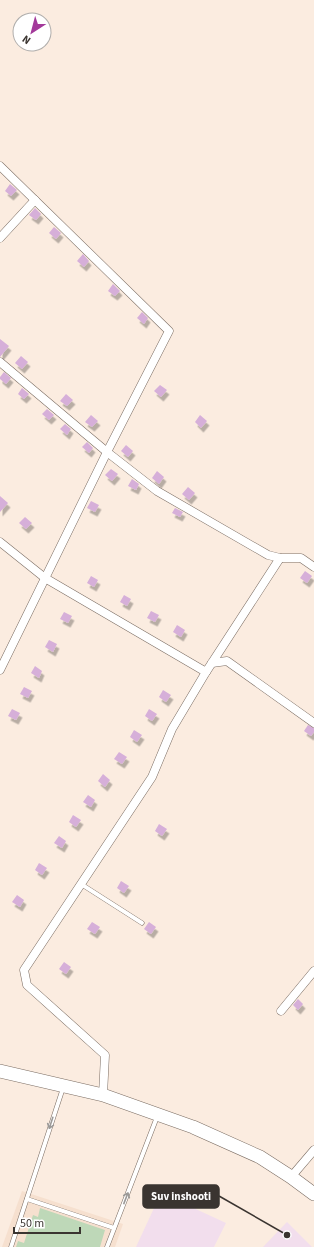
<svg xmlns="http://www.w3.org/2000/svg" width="314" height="1247" font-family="'Source Sans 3',sans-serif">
	<defs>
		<filter id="shadow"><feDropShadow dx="2.5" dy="4.5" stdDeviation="0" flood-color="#0004"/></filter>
	</defs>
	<rect width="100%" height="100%" fill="#fbece0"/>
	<path fill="#f6e0cf" d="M 22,1191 L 123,1224 L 115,1247 L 2,1247 Z"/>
	<g fill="#f2deed">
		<path d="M 161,1193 L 226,1223 L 214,1247 L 136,1247 Z"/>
		<path d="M 287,1222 L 312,1247 L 263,1247 Z"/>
	</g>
	<path fill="#bed8b8" d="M 40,1208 L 105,1230 L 100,1247 L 16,1247 L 18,1241 L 24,1243 L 33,1215 L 38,1217 Z"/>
	<g fill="#d6afd9" filter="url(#shadow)">
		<path d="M 10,184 L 17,190 L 11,196 L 5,191 Z"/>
		<path d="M 35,208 L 41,214 L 36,220 L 29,215 Z"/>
		<path d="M 54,227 L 61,233 L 56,239 L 49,233 Z"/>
		<path d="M 83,254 L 89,261 L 84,267 L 77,261 Z"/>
		<path d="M 113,284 L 120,291 L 115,296 L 108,291 Z"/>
		<path d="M 142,312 L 148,318 L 144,324 L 137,318 Z"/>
		<path d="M 0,339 L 9,346 L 0,357 Z"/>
		<path d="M 21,356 L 28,362 L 22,369 L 15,363 Z"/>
		<path d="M 4,372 L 11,378 L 6,384 L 0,379 L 0,377 Z"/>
		<path d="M 160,385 L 167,390 L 161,397 L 154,391 Z"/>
		<path d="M 22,388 L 29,394 L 24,399 L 18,394 Z"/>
		<path d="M 66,394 L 73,400 L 67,406 L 60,401 Z"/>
		<path d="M 47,409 L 54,415 L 49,420 L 42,414 Z"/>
		<path d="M 91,415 L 98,421 L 92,427 L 85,422 Z"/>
		<path d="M 200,415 L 207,421 L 201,428 L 195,422 Z"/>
		<path d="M 65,424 L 71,429 L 67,435 L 60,429 Z"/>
		<path d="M 87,442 L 93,448 L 89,453 L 82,447 Z"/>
		<path d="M 126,445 L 133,451 L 128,457 L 121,451 Z"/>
		<path d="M 111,469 L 118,474 L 112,481 L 105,475 Z"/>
		<path d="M 157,471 L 164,477 L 159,484 L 152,478 Z"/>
		<path d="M 132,479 L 139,484 L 136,490 L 128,486 Z"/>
		<path d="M 188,487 L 195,493 L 189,500 L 182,494 Z"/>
		<path d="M 0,496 L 8,503 L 0,512 Z"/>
		<path d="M 91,501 L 99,505 L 95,512 L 87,508 Z"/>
		<path d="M 175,508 L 183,512 L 180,517 L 172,513 Z"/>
		<path d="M 25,517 L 32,523 L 26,529 L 19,523 Z"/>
		<path d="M 305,571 L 312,576 L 307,583 L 300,578 Z"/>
		<path d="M 91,576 L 98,580 L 94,587 L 87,583 Z"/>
		<path d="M 124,595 L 131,599 L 127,606 L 120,602 Z"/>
		<path d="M 151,611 L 159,615 L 155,622 L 147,618 Z"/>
		<path d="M 64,612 L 72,616 L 68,623 L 60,619 Z"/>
		<path d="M 177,625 L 185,630 L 181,637 L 173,632 Z"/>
		<path d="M 49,640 L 57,644 L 53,652 L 45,647 Z"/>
		<path d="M 35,666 L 42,671 L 39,678 L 31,673 Z"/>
		<path d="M 24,687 L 32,691 L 28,698 L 20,694 Z"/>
		<path d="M 163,690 L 171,695 L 166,702 L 159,697 Z"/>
		<path d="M 12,709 L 20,713 L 16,720 L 8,716 Z"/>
		<path d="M 149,709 L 157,714 L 152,721 L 145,716 Z"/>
		<path d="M 308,725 L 314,728 L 314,732 L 311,736 L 304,731 Z"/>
		<path d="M 134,730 L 142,735 L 137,742 L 130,737 Z"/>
		<path d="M 119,752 L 127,757 L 122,764 L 114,759 Z"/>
		<path d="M 103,774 L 110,780 L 105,787 L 98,781 Z"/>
		<path d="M 88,795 L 95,800 L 91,807 L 83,802 Z"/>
		<path d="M 73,815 L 81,820 L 76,827 L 69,822 Z"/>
		<path d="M 159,824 L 167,829 L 162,836 L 155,831 Z"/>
		<path d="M 59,836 L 66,841 L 62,848 L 54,843 Z"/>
		<path d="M 39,863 L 47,868 L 42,875 L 35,870 Z"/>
		<path d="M 121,881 L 129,886 L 124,893 L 117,888 Z"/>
		<path d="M 17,895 L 24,900 L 20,907 L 12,902 Z"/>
		<path d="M 92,922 L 100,927 L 95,934 L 87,929 Z"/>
		<path d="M 149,922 L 156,927 L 151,934 L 144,929 Z"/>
		<path d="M 64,962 L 71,967 L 66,974 L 59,969 Z"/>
		<path d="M 298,999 L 303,1004 L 298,1010 L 293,1005 Z"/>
	</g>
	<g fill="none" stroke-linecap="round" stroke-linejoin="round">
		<g stroke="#7b6d63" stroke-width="5">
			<g id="lane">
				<path d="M 81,884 L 142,923"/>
				<path d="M 27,1199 L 114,1228"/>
				<path d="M 11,1247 L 63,1088"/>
				<path d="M 107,1247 L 157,1117"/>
			</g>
		</g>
		<g stroke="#7b6d63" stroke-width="9">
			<g id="street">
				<path d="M 0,166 L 169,331 L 107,452 L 0,670"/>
				<path d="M 0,238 L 35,200"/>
				<path d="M 0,362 L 107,452 L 157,491 L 268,555 L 280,558 L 301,558 L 314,567"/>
				<path d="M 0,542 L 45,578 L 206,672"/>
				<path d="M 212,663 L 227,661 L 314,723"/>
				<path d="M 281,1011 L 314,971"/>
				<path d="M 103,1095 L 105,1055 L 27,985 L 24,970 L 152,777 L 172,729 L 206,672 L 280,558"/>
				<path d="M 291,1177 L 314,1150"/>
			</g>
		</g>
		<g stroke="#7b6d63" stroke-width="14">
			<path id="primary" d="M 0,1071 L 103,1095 L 193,1127 L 260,1157 L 291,1177 L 314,1194"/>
		</g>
		<use href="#lane" stroke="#fff" stroke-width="4"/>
		<use href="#street" stroke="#fff" stroke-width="8"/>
		<use href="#primary" stroke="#fff" stroke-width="13"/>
	</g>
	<defs><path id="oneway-shaft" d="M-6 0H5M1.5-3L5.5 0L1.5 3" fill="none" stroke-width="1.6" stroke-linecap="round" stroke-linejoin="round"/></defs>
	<g stroke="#9c9a98">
		<use href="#oneway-shaft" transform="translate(51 1123) rotate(108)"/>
		<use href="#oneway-shaft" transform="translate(126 1198) rotate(-69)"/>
	</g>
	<path fill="none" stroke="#3a3430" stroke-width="1.5" d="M287 1235L219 1196"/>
	<circle fill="#3a3430" stroke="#fff" stroke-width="1.5" cx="287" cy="1235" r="4"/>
	<rect fill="#3a3430" stroke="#3a3430" stroke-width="1.5" x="143" y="1185" width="76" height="23" rx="4"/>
	<g font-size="11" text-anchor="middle" font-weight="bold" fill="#fff">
		<text x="181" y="1200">Suv inshooti</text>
	</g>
	<g transform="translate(32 32) rotate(216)"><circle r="19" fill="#ffffff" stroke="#b0aeac"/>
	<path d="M0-3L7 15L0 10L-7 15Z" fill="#a3399a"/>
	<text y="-6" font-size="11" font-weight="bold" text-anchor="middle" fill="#3a3430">N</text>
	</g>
	<path d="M14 1227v6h66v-6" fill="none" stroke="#3a3430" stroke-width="2"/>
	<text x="20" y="1227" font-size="12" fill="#3a3430" stroke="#ffffff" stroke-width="3" paint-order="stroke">50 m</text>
</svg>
